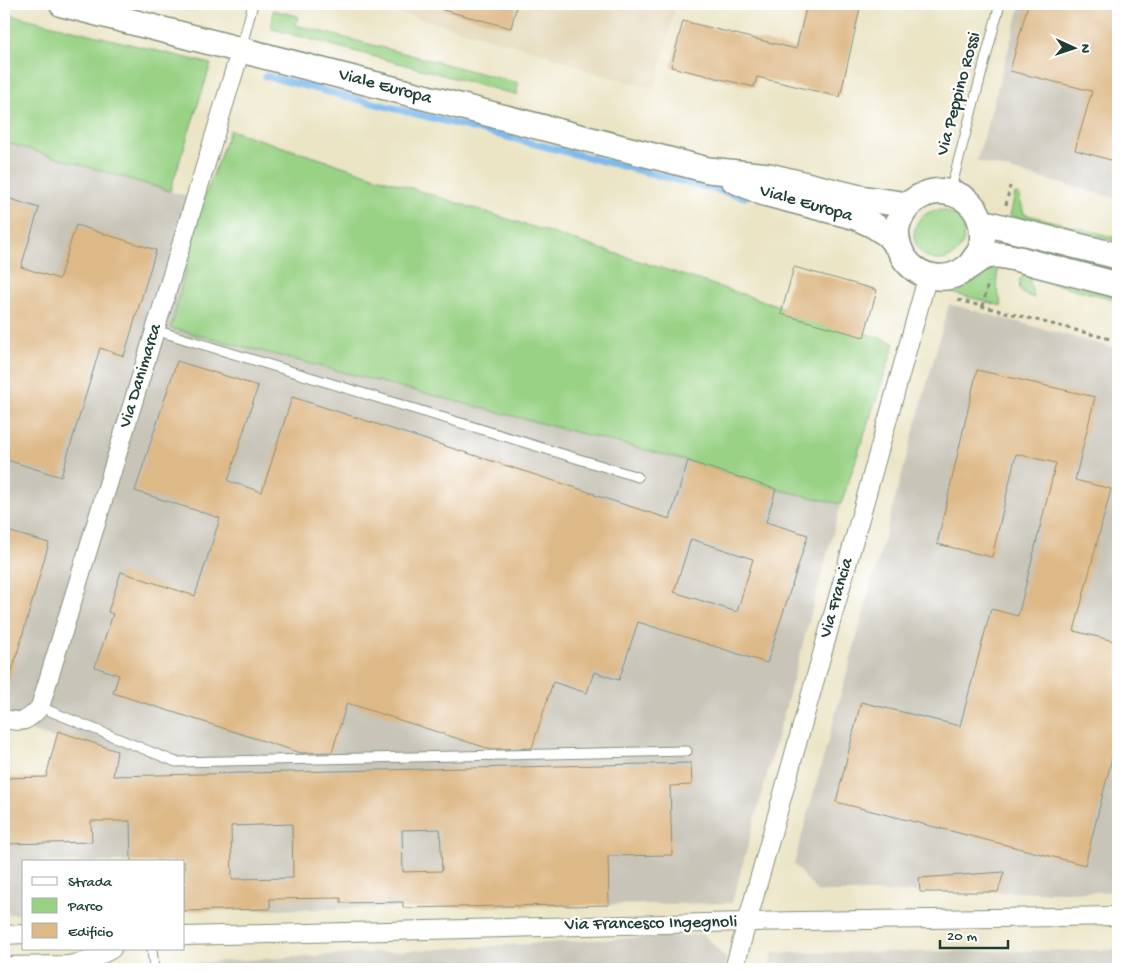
<svg xmlns="http://www.w3.org/2000/svg" width="1122" height="973" font-family="'Gochi Hand',sans-serif">
	<rect width="100%" height="100%" fill="#fff"/>
	<filter id="ink" filterUnits="userSpaceOnUse"><feTurbulence type="fractalNoise" baseFrequency=".02" numOctaves="2"/><feDisplacementMap in="SourceGraphic" scale="10" xChannelSelector="R" yChannelSelector="G"/><feConvolveMatrix kernelMatrix="1 2 1 2 8 2 1 2 1" color-interpolation-filters="sRGB"/></filter>
	<filter id="wash" filterUnits="userSpaceOnUse"><feTurbulence type="fractalNoise" baseFrequency=".0096" numOctaves="4" result="noise"/><feDisplacementMap in="SourceGraphic" scale="20" xChannelSelector="R" yChannelSelector="G"/><feGaussianBlur stdDeviation="1.12" result="paint"/><feColorMatrix in="noise" values="0 0 0 0 0 0 0 0 0 0 0 0 0 0 0 0 0 1.4 0 .05"/><feComposite in="paint" operator="in"/></filter>
	<g filter="url(#wash)">
		<rect width="100%" height="100%" fill="#ebe5c6"/>
		<path fill="#e3d7b7" d="M 369,4 L 676,4 L 655,89 L 596,73 L 546,54 Z"/>
		<g fill="#c8c4b8">
			<path d="M 1021,4 L 1118,4 L 1118,199 L 977,161 Z"/>
			<path d="M 4,142 L 203,201 L 171,328 L 688,461 L 776,489 L 841,504 L 732,903 L 184,911 L 184,862 L 24,862 L 24,914 L 4,914 L 4,778 L 46,777 L 56,739 L 4,723 Z"/>
			<path d="M 949,304 L 1118,349 L 1118,892 L 817,892 L 794,864 Z"/>
			<path d="M 703,934 L 726,958 L 723,969 L 87,969 Z"/>
			<path d="M 1118,950 L 1118,969 L 768,969 L 773,953 Z"/>
		</g>
		<g fill="#99d285" stroke="#5c885c">
			<path d="M 273,10 L 298,16 L 296,25 L 518,83 L 517,95 L 272,29 Z"/>
			<path d="M 4,13 L 211,64 L 170,191 L 4,142 Z"/>
			<path d="M 230,130 L 895,343 L 841,504 L 776,489 L 688,461 L 171,328 L 203,201 Z"/>
			<path d="M 1015,194 L 1019,195 L 1024,214 L 1118,238 L 1118,242 L 1010,216 Z"/>
			<circle cx="939" cy="235" r="25"/>
			<path d="M 1006,238 L 1118,267 L 1118,274 L 1003,249 Z"/>
			<path d="M 1000,265 C 994,282 997,289 1002,306 L 941,290 L 978,267 Z"/>
			<path d="M 1028,273 L 1118,296 L 1118,300 L 1029,278 L 1034,298 C 1022,294 1018,293 1020,279 Z"/>
		</g>
		<g fill="none" stroke-linecap="round" stroke-linejoin="round">
			<path stroke="#7cbaef" stroke-width="7" d="M 266,76 L 745,197"/>
		</g>
		<g id="blocks">
			<g fill="#deb988" fill-rule="evenodd">
				<path d="M 444,4 L 517,4 L 511,28 L 443,10 Z"/>
				<path d="M 807,4 L 861,4 L 840,97 L 757,77 L 754,87 L 671,67 L 683,21 L 796,49 Z"/>
				<path d="M 1028,4 L 1118,4 L 1118,162 L 1075,150 L 1092,91 L 1010,71 Z"/>
				<path d="M 4,197 L 39,208 L 21,267 L 59,279 L 76,225 L 156,250 L 124,356 L 100,348 L 61,477 L 4,459 Z"/>
				<path d="M 794,267 L 877,290 L 864,337 L 781,314 Z"/>
				<path d="M 177,361 L 258,386 L 228,481 L 262,492 L 292,397 L 595,494 L 594,495 L 670,519 L 688,461 L 776,489 L 766,522 L 808,535 L 767,663 L 638,622 L 619,680 L 594,672 L 587,693 L 553,682 L 532,748 L 490,749 L 347,703 L 332,752 L 301,753 L 113,693 L 119,675 L 95,667 L 113,614 L 108,612 L 121,572 L 195,596 L 220,518 L 135,491 ZM 691,539 L 753,559 L 737,612 L 674,592 Z"/>
				<path d="M 977,370 L 1095,397 L 1075,480 L 1111,489 L 1074,631 L 1118,642 L 1118,734 L 1085,865 L 836,802 L 861,702 L 960,726 L 991,609 L 1018,616 L 1056,463 L 1016,454 L 992,557 L 937,544 Z"/>
				<path d="M 4,530 L 49,543 L 9,682 L 4,681 Z"/>
				<path d="M 58,731 L 117,751 L 113,776 L 691,763 L 692,785 L 670,786 L 672,855 L 608,856 L 609,905 L 564,906 L 564,905 L 403,908 L 403,902 L 341,903 L 341,898 L 270,899 L 270,909 L 184,911 L 184,862 L 131,862 L 130,821 L 91,821 L 92,842 L 4,844 L 4,778 L 46,777 ZM 292,824 L 293,878 L 232,879 L 231,826 ZM 440,829 L 442,871 L 403,872 L 402,830 Z"/>
				<path d="M 1004,872 L 998,892 L 920,892 L 919,878 Z"/>
			</g>
		</g>
	</g>
	<g filter="url(#ink)">
		<use href="#blocks" fill-opacity="0" stroke="#85917d" stroke-width="1"/>
		<g fill="none" stroke-linecap="round" stroke-linejoin="round">
			<g stroke="#85917d" stroke-width="11">
				<g id="lane">
					<path d="M 241,49 L 253,4"/>
					<path d="M 950,192 L 1000,4"/>
					<path d="M 155,330 L 638,477"/>
					<path d="M 40,707 L 176,762 L 687,751"/>
					<path d="M 152,949 L 154,969"/>
				</g>
			</g>
			<g stroke="#85917d" stroke-width="20">
				<g id="street">
					<path d="M 4,719 C 23,723 27,722 40,707 L 241,49"/>
					<path d="M 4,935 L 24,934"/>
					<path d="M 184,936 L 747,922 L 1118,916"/>
					<path d="M 4,966 L 69,965 L 91,960 L 112,949"/>
					<path d="M 734,969 L 928,275"/>
				</g>
			</g>
			<g stroke="#85917d" stroke-width="28">
				<g id="secondary">
					<path d="M 62,4 L 708,170 L 769,176 L 860,198 L 908,205"/>
					<path d="M 734,180 L 764,193 L 856,217 L 873,225 L 887,234 L 898,247"/>
					<path d="M 981,222 L 1118,256"/>
					<path d="M 971,264 C 974,259 978,255 980,251 C 983,244 983,236 982,228 C 977,188 924,178 903,213 C 900,218 898,221 897,227 C 895,240 900,255 910,265 C 922,277 943,281 959,273 C 970,267 979,256 992,255 C 1005,254 1025,261 1037,264 C 1064,271 1091,278 1118,285"/>
				</g>
			</g>
			<g stroke="#85917d" stroke-width="3" stroke-dasharray="4 4" stroke-linecap="butt">
				<path d="M 1006,205 L 1010,186"/>
				<path d="M 958,300 L 1118,341"/>
				<path d="M 983,306 L 988,282"/>
			</g>
			<use href="#lane" stroke="#fff" stroke-width="9"/>
			<use href="#street" stroke="#fff" stroke-width="18"/>
			<use href="#secondary" stroke="#fff" stroke-width="25"/>
		</g>
	</g>
	<g text-anchor="middle" dominant-baseline="central" stroke-width="4.5" stroke-linejoin="round" paint-order="stroke">
		<g font-size="18" fill="#1f3d34" stroke="#fff">
			<text transform="translate(385 87) rotate(15)">Viale Europa</text>
			<text transform="translate(959 94) rotate(-75)">Via Peppino Rossi</text>
			<text transform="translate(806 204) rotate(16)">Viale Europa</text>
			<text transform="translate(141 376) rotate(-73)">Via Danimarca</text>
			<text transform="translate(837 598) rotate(-74)">Via Francia</text>
			<text transform="translate(651 924) rotate(-1)">Via Francesco Ingegnoli</text>
		</g>
	</g>
	<rect width="1122" height="973" fill="none" stroke="#fff" stroke-width="20"/>
	<rect x="22" y="860" width="162" height="90" fill="#ffffff" stroke="#a5b1ae"/>
	<rect x="32" y="877" width="25" height="8" fill="#ffffff" stroke="#a5b1ae"/>
	<text x="68" y="886" font-size="15" fill="#1f3d34">Strada</text>
	<rect x="32" y="898" width="25" height="15" fill="#99d285" stroke="#a5b1ae"/>
	<text x="68" y="910" font-size="15" fill="#1f3d34">Parco</text>
	<rect x="32" y="923" width="25" height="15" fill="#deb988" stroke="#a5b1ae"/>
	<text x="68" y="936" font-size="15" fill="#1f3d34">Edificio</text>
	<g transform="translate(1074 48) rotate(93)" stroke="#ffffff" stroke-width="4" paint-order="stroke">
	<path d="M0-4L9 19L0 12L-9 19Z" fill="#1f3d34"/>
	<text y="-8" font-size="14" font-weight="bold" text-anchor="middle" fill="#1f3d34">N</text>
	</g>
	<path d="M940 940v8h68v-8" fill="none" stroke="#1f3d34" stroke-width="2.5"/>
	<text x="947" y="940" font-size="15" fill="#1f3d34" stroke="#ffffff" stroke-width="4" paint-order="stroke">20 m</text>
</svg>
